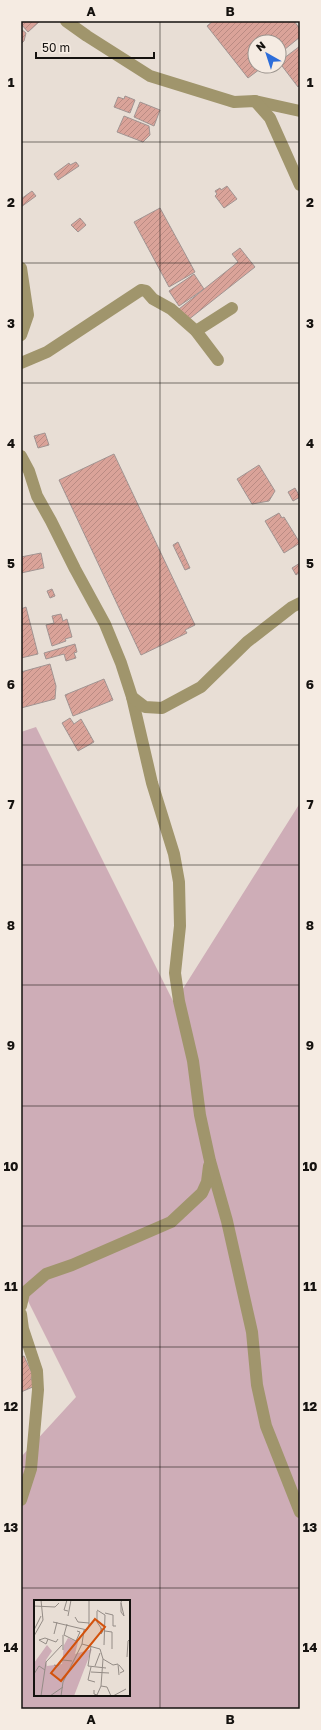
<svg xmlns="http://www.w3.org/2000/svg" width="321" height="1730" font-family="'Golos Text',sans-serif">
	<defs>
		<pattern id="building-hatch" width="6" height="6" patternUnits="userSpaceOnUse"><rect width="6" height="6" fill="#daa399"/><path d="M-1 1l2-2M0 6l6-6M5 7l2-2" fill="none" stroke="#ba8b83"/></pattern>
	</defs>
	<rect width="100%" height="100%" fill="#e8ded5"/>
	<path fill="#ceadb7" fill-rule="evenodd" d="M 36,727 L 174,1003 L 300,803 L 300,1709 L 21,1709 L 21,1457 L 76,1397 L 21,1287 L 21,732 ZM 35,1601 L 129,1601 L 129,1695 L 35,1695 Z"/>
	<g fill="url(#building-hatch)" stroke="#a19492">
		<path d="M 21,21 L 40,21 L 28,32 L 21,24 Z"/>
		<path d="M 213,21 L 294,21 L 300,29 L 300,37 L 279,54 L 279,42 L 255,42 L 255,66 L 264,66 L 248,78 L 207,26 Z"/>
		<path d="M 21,29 L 26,33 L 24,41 L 21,44 Z"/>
		<path d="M 300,46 L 300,85 L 298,87 L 279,62 Z"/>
		<path d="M 125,96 L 135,100 L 130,113 L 114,107 L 118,97 L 124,99 Z"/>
		<path d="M 140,102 L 160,110 L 154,126 L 134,117 Z"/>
		<path d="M 124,116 L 149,126 L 150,135 L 143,142 L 117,132 Z"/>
		<path d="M 76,162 L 79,166 L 58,180 L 54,174 L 69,163 L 70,165 Z"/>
		<path d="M 227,186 L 237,199 L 224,208 L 215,196 L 217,194 L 215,191 L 220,188 L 221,190 Z"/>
		<path d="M 32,191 L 36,196 L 21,207 L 21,199 Z"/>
		<path d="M 160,208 L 195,272 L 169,287 L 134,222 Z"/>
		<path d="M 80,218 L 86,225 L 78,232 L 71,225 Z"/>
		<path d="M 240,248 L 255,267 L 188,320 L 179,309 L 238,262 L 232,254 Z"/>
		<path d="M 194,274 L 204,289 L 179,306 L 169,291 Z"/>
		<path d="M 45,433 L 49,445 L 38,448 L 34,436 Z"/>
		<path d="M 114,454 L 195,625 L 185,630 L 187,633 L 141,655 L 59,480 Z"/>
		<path d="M 259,465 L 275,491 L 269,501 L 252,504 L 237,479 Z"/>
		<path d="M 295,488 L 300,497 L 293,501 L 288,492 Z"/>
		<path d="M 279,513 L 282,518 L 284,517 L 300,543 L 284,553 L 265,521 Z"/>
		<path d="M 178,542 L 190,568 L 185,570 L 173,545 Z"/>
		<path d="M 41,553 L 44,568 L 21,573 L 21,557 Z"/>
		<path d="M 300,563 L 300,572 L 296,575 L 292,568 Z"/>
		<path d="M 52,589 L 55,596 L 50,598 L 47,591 Z"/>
		<path d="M 26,607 L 38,654 L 21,658 L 21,609 Z"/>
		<path d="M 61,614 L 63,621 L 67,619 L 72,637 L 65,639 L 66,641 L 52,646 L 46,625 L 54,623 L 52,616 Z"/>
		<path d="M 75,644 L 77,652 L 74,653 L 76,658 L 66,661 L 64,654 L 46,659 L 44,653 Z"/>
		<path d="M 50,664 L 56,686 L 55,699 L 21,708 L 21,672 Z"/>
		<path d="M 104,679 L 113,700 L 73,716 L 65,695 Z"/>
		<path d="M 70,718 L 74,724 L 81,719 L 94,742 L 78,751 L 62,723 Z"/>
		<path d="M 24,1356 L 33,1375 L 31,1378 L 35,1386 L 21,1392 L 21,1357 Z"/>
	</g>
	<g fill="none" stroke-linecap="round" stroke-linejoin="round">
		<g stroke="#a0956c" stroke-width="12">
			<path d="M 66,21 L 87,36 L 150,76 L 234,102 L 255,101 L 300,111"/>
			<path d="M 255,101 L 270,118 L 300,185"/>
			<path d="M 21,268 L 28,315 L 21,335"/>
			<path d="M 196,331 L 232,308"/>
			<path d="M 21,363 L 47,352 L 141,290 L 146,291 L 153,299 L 171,309 L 196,331 L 218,360"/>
			<path d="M 21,456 L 29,471 L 37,496 L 51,521 L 75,569 L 105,624 L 121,663 L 132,697 L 152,783 L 174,854 L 179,882 L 180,926 L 175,973 L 179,1001 L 193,1061 L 200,1115 L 210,1161 L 227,1221 L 252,1332 L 257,1385 L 266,1426 L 300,1512"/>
			<path d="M 132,697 L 145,707 L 162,708 L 201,687 L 247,642 L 292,607 L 300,603"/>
			<path d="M 21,1306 L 24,1293 L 46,1274 L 72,1265 L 171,1222 L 202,1193 L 207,1182 L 209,1166"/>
			<path d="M 21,1314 L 23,1329 L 37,1371 L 38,1390 L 31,1469 L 21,1500"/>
		</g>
	</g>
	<path fill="none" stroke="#15120f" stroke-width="1" stroke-opacity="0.55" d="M 160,21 L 160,1709M 21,142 L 300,142M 21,263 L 300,263M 21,383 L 300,383M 21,504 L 300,504M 21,624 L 300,624M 21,745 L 300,745M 21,865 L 300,865M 21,985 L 300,985M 21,1106 L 300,1106M 21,1226 L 300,1226M 21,1347 L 300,1347M 21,1467 L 300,1467M 21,1588 L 300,1588"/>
	<g transform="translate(34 1600)">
		<rect width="96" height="96" fill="#e8ded5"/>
		<path d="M 34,38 L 44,42 L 41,54 L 58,49 L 40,96 L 0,96 L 0,63 L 13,45 L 18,51 L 12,60 L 13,66 L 28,64 L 30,45 Z" fill="#ceadb7"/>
		<path fill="none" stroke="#948c86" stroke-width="1" d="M 33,0 L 30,10 L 34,11M 87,3 L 90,16 L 87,12 L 87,2 L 88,0M 0,6 L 21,7 L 25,3M 63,10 L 71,15 L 70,45M 63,11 L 63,22 L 69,31 L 67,34 L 67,28M 71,13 L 79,15 L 79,26 L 82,26M 34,16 L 37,0M 41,17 L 44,22 L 55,23M 19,22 L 53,30 L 55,26 L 55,0M 33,24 L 30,35 L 42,41 L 46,32 L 43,31M 0,30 L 7,16M 71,31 L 78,32 L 78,49M 20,34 L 23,22M 0,36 L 9,20 L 7,0M 5,40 L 11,38 L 22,42 L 24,39M 5,40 L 12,44 L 14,39M 48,44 L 66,49 L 69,59 L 67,86 L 73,87 L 77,96M 57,46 L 54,66 L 72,68M 29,50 L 29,35M 93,57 L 94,41 L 96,39M 69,59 L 79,65 L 84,64 L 85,75M 20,65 L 24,66 L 29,60 L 38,61M 85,65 L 90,71 L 86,73M 61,66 L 66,53M 57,67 L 54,80 L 61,82M 57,72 L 75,73M 0,74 L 5,66 L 11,70M 60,90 L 60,94 L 63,95 L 67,86M 7,96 L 12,62 L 28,45M 16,96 L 29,87M 27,96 L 29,82 L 48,44 L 50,30M 79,96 L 92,89"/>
		<path fill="#d3520c" fill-opacity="0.15" stroke="#d3520c" stroke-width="2" d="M 61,19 L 71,27 L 27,81 L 17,73 Z"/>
		<rect width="96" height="96" fill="none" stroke="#15120f" stroke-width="2"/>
	</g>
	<rect width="321" height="1730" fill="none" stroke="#f5ebe2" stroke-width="44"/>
	<g transform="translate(267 54) rotate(321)"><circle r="19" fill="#f5ebe2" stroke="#9b948e"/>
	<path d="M0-3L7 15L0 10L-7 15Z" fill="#2d6dda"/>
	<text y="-6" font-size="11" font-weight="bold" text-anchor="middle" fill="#15120f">N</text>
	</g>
	<path d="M36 52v6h118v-6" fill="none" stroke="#15120f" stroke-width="2"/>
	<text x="42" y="52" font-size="12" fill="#15120f" stroke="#f5ebe2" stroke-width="3" paint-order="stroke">50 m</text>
	<rect x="22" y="22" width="277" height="1686" fill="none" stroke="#15120f" stroke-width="1.5"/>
	<g font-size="13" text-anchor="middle" font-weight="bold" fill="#15120f">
		<text x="91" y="16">A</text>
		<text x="230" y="16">B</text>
		<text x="11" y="87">1</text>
		<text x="310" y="87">1</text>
		<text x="11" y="207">2</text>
		<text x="310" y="207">2</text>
		<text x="11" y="328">3</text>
		<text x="310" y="328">3</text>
		<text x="11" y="448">4</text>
		<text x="310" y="448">4</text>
		<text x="11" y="568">5</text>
		<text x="310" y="568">5</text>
		<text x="11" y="689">6</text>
		<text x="310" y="689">6</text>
		<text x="11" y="809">7</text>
		<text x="310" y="809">7</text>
		<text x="11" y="930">8</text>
		<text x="310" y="930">8</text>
		<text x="11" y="1050">9</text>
		<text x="310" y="1050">9</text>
		<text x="11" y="1171">10</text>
		<text x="310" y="1171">10</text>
		<text x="11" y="1291">11</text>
		<text x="310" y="1291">11</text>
		<text x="11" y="1411">12</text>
		<text x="310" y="1411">12</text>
		<text x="11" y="1532">13</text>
		<text x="310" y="1532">13</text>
		<text x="11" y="1652">14</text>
		<text x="310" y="1652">14</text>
		<text x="91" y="1724">A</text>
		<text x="230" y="1724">B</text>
	</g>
</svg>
